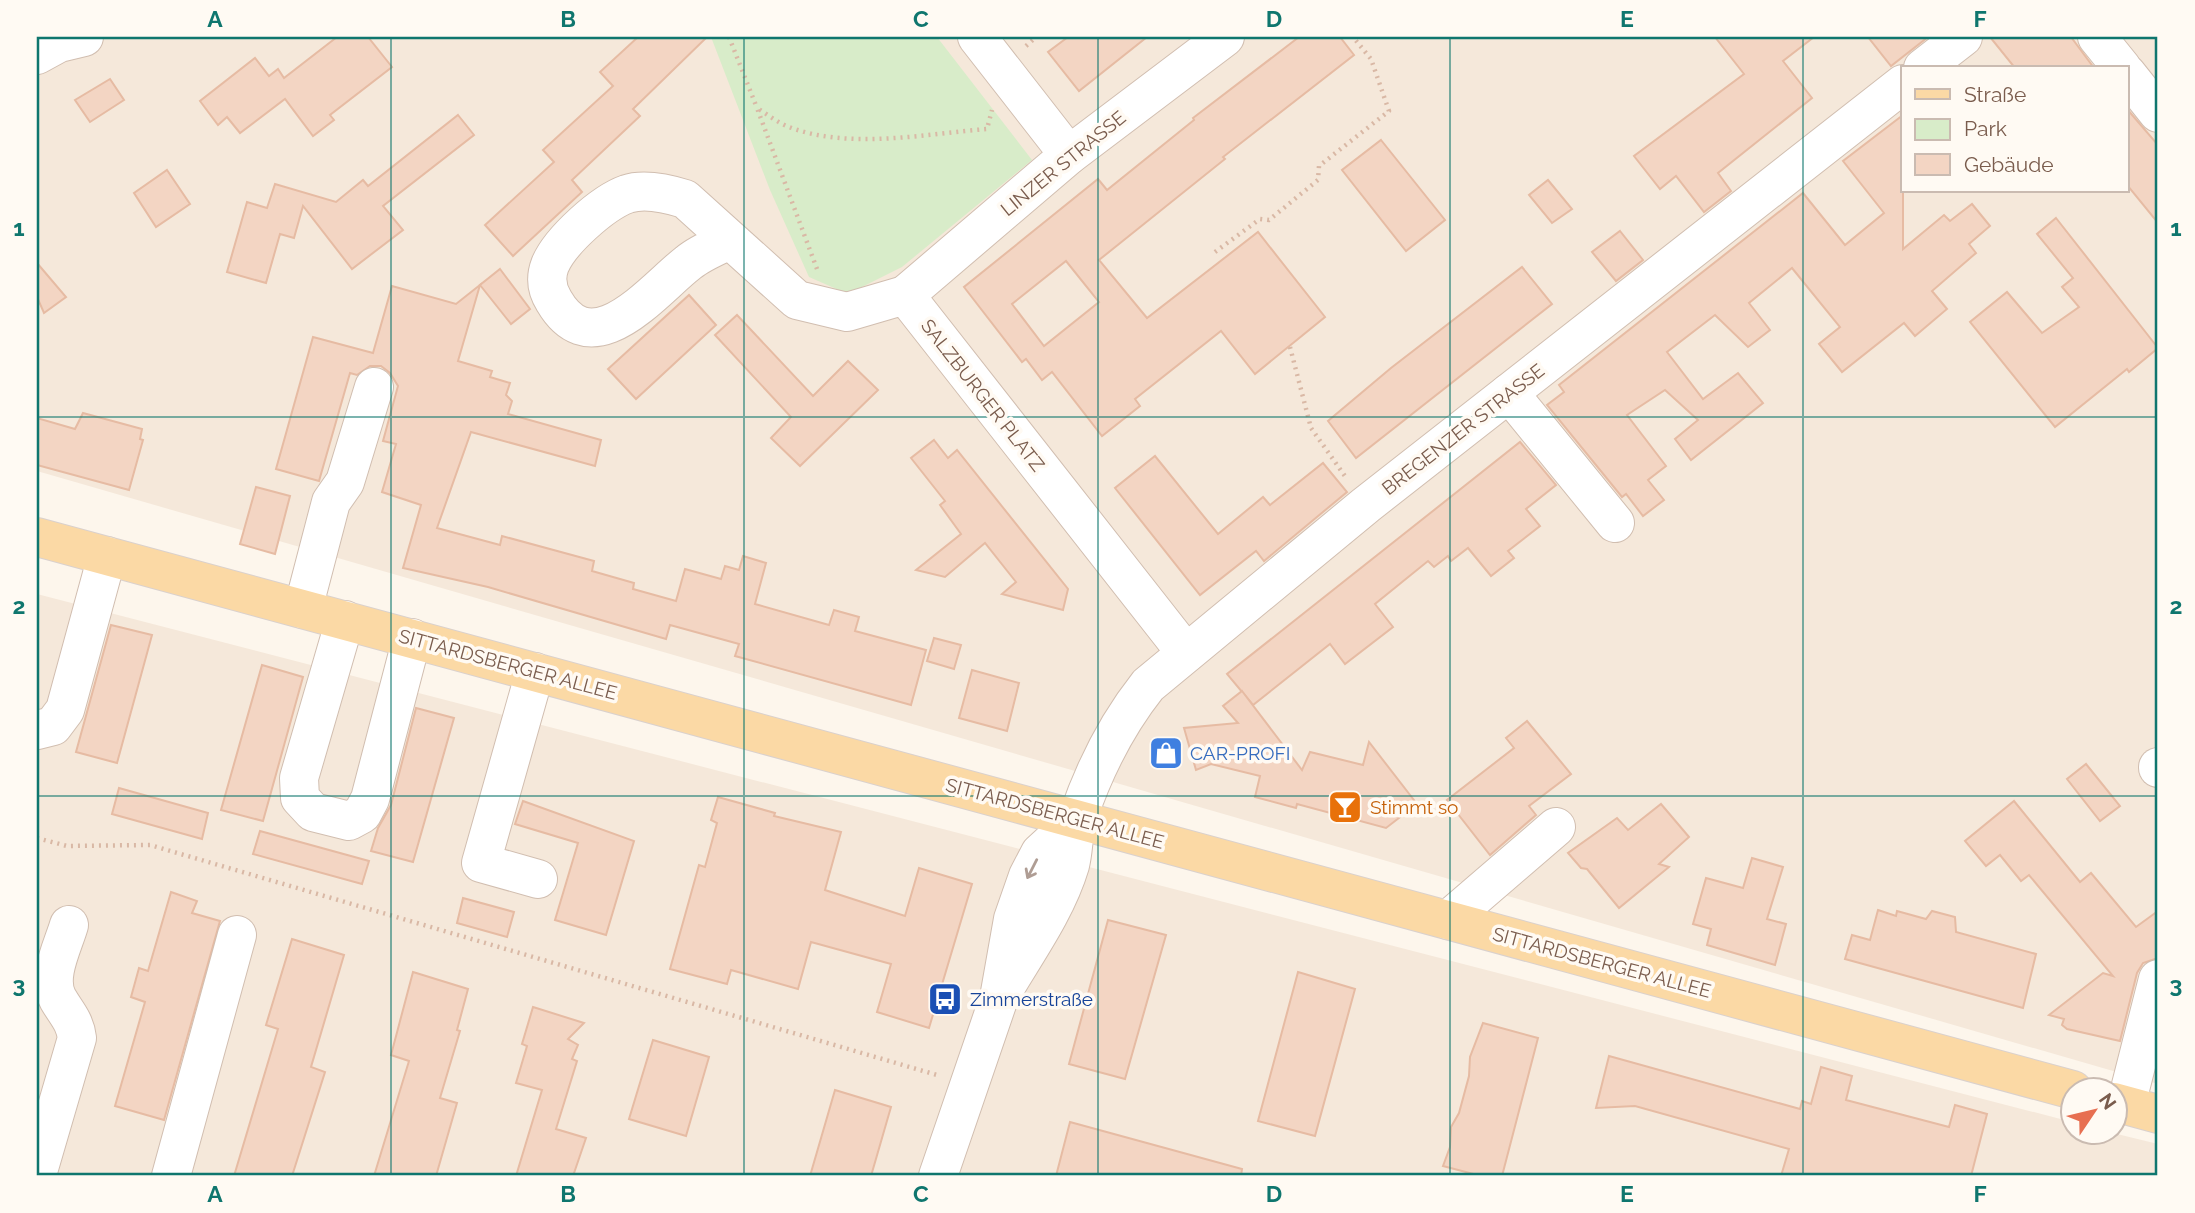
<svg xmlns="http://www.w3.org/2000/svg" width="2195" height="1213" font-family="Raleway,sans-serif">
	<rect width="100%" height="100%" fill="#fdf6ec"/>
	<g fill="#f5e8da" fill-rule="evenodd">
		<path d="M 37,37 L 2158,37 L 2158,1084 L 37,471 ZM 1903,68 L 2127,68 L 2127,191 L 1903,191 Z"/>
		<path d="M 37,594 L 2072,1122 L 2072,1132 L 2113,1133 L 2158,1144 L 2158,1176 L 37,1176 Z"/>
	</g>
	<path fill="#d8ecc9" d="M 711,37 L 937,37 L 1032,160 L 902,267 L 848,294 L 809,277 L 770,190 Z"/>
	<g fill="#f3d5c3" stroke="#e6bba3" stroke-width="2" fill-rule="evenodd">
		<path d="M 337,37 L 368,37 L 392,67 L 330,115 L 334,120 L 313,136 L 285,99 L 240,133 L 227,117 L 218,125 L 200,101 L 255,58 L 269,76 L 278,69 L 284,78 Z"/>
		<path d="M 638,37 L 707,37 L 633,109 L 640,116 L 572,180 L 582,192 L 513,256 L 485,225 L 554,162 L 543,150 L 613,86 L 600,72 Z"/>
		<path d="M 1068,37 L 1147,37 L 1079,91 L 1048,52 Z"/>
		<path d="M 1299,37 L 1340,37 L 1354,55 L 1223,157 L 1225,159 L 1099,260 L 1147,318 L 1258,232 L 1325,317 L 1255,374 L 1221,331 L 1135,399 L 1140,406 L 1102,436 L 1052,372 L 1042,380 L 1026,359 L 1022,362 L 964,287 L 1098,179 L 1107,190 L 1194,120 L 1193,118 ZM 1066,261 L 1099,302 L 1044,346 L 1012,304 Z"/>
		<path d="M 1715,37 L 1814,37 L 1783,61 L 1812,98 L 1718,173 L 1731,191 L 1704,212 L 1676,176 L 1660,189 L 1634,156 L 1744,74 Z"/>
		<path d="M 1868,37 L 1928,37 L 1891,66 Z"/>
		<path d="M 1990,37 L 2071,37 L 2094,68 L 2015,68 Z"/>
		<path d="M 110,79 L 124,100 L 90,122 L 75,100 Z"/>
		<path d="M 2127,109 L 2158,145 L 2158,223 L 2127,185 Z"/>
		<path d="M 458,115 L 474,135 L 383,206 L 403,230 L 352,269 L 303,206 L 294,238 L 280,234 L 266,283 L 227,272 L 247,202 L 267,208 L 275,184 L 336,202 L 363,180 L 368,186 Z"/>
		<path d="M 1903,115 L 1903,249 L 1944,215 L 1950,221 L 1972,204 L 1990,226 L 1969,244 L 1976,253 L 1932,291 L 1947,309 L 1915,336 L 1904,323 L 1842,372 L 1819,344 L 1840,327 L 1792,268 L 1749,303 L 1770,330 L 1748,347 L 1715,315 L 1667,352 L 1703,399 L 1738,373 L 1763,403 L 1691,460 L 1675,439 L 1698,420 L 1665,390 L 1627,415 L 1666,466 L 1648,480 L 1664,500 L 1643,516 L 1626,494 L 1622,497 L 1547,405 L 1564,392 L 1559,385 L 1803,193 L 1845,245 L 1884,213 L 1843,161 Z"/>
		<path d="M 1381,140 L 1445,220 L 1406,251 L 1342,170 Z"/>
		<path d="M 167,170 L 190,204 L 156,227 L 134,193 Z"/>
		<path d="M 1548,180 L 1572,209 L 1552,223 L 1529,195 Z"/>
		<path d="M 2056,218 L 2158,348 L 2129,372 L 2127,369 L 2055,427 L 1970,322 L 2007,292 L 2042,333 L 2079,307 L 2062,287 L 2073,278 L 2037,234 Z"/>
		<path d="M 1620,231 L 1643,260 L 1616,281 L 1592,252 Z"/>
		<path d="M 37,263 L 66,297 L 44,313 L 37,297 Z"/>
		<path d="M 1522,267 L 1552,304 L 1356,458 L 1328,421 L 1391,368 Z"/>
		<path d="M 500,269 L 530,309 L 511,324 L 480,285 Z"/>
		<path d="M 480,285 L 458,361 L 492,371 L 490,377 L 510,383 L 506,395 L 512,401 L 508,414 L 601,440 L 595,466 L 471,432 L 437,528 L 500,545 L 502,536 L 594,561 L 592,571 L 634,583 L 633,589 L 676,601 L 685,569 L 721,579 L 725,566 L 739,570 L 743,556 L 766,563 L 755,604 L 829,625 L 834,610 L 859,617 L 855,631 L 926,650 L 911,705 L 735,656 L 739,644 L 670,625 L 666,639 L 488,587 L 403,568 L 421,505 L 382,492 L 396,444 L 383,441 L 398,386 L 390,373 L 381,366 L 370,366 L 357,375 L 350,373 L 319,481 L 276,469 L 313,337 L 373,353 L 392,286 L 456,304 Z"/>
		<path d="M 689,295 L 716,325 L 636,399 L 608,369 Z"/>
		<path d="M 737,315 L 813,396 L 848,361 L 878,390 L 800,466 L 771,438 L 791,417 L 715,335 Z"/>
		<path d="M 83,413 L 142,429 L 140,439 L 143,440 L 129,490 L 37,465 L 37,418 L 75,429 Z"/>
		<path d="M 934,440 L 948,458 L 957,450 L 1068,589 L 1063,610 L 1002,594 L 1016,582 L 985,543 L 945,577 L 916,570 L 961,534 L 940,505 L 945,501 L 911,458 Z"/>
		<path d="M 1520,442 L 1556,485 L 1526,509 L 1540,526 L 1508,551 L 1514,558 L 1491,576 L 1468,548 L 1451,561 L 1448,556 L 1434,567 L 1428,561 L 1375,604 L 1393,627 L 1345,664 L 1330,644 L 1253,705 L 1227,674 Z"/>
		<path d="M 1155,456 L 1218,534 L 1263,497 L 1270,505 L 1323,463 L 1347,492 L 1264,561 L 1256,551 L 1200,595 L 1115,488 Z"/>
		<path d="M 256,487 L 290,496 L 275,554 L 240,544 Z"/>
		<path d="M 111,625 L 152,635 L 117,763 L 76,752 Z"/>
		<path d="M 934,638 L 961,645 L 954,669 L 927,661 Z"/>
		<path d="M 262,665 L 303,677 L 263,821 L 221,810 Z"/>
		<path d="M 972,670 L 1019,683 L 1007,731 L 959,718 Z"/>
		<path d="M 1242,691 L 1302,770 L 1310,752 L 1363,765 L 1369,742 L 1417,804 L 1386,828 L 1297,804 L 1296,808 L 1255,797 L 1260,776 L 1211,764 L 1196,770 L 1184,728 L 1238,723 L 1223,706 Z"/>
		<path d="M 416,708 L 454,718 L 413,862 L 371,851 L 378,828 L 391,805 Z"/>
		<path d="M 1527,721 L 1571,774 L 1529,806 L 1536,815 L 1490,855 L 1447,800 L 1514,748 L 1506,738 Z"/>
		<path d="M 2086,764 L 2120,806 L 2100,821 L 2067,779 Z"/>
		<path d="M 119,788 L 208,813 L 202,839 L 112,814 Z"/>
		<path d="M 718,797 L 775,813 L 774,816 L 841,832 L 825,890 L 905,916 L 919,868 L 972,884 L 929,1028 L 877,1012 L 891,964 L 811,942 L 798,989 L 731,970 L 727,984 L 670,969 L 699,865 L 705,867 L 717,823 L 711,820 Z"/>
		<path d="M 523,801 L 634,841 L 606,935 L 555,920 L 578,843 L 515,824 Z"/>
		<path d="M 2014,801 L 2080,882 L 2091,873 L 2136,927 L 2158,911 L 2158,958 L 2143,963 L 2137,973 L 2120,1041 L 2067,1029 L 2062,1025 L 2064,1019 L 2049,1015 L 2103,973 L 2113,976 L 2029,875 L 2021,881 L 2000,855 L 1986,866 L 1965,841 Z"/>
		<path d="M 1661,804 L 1689,837 L 1659,864 L 1669,867 L 1619,908 L 1587,869 L 1581,868 L 1568,853 L 1617,818 L 1628,830 Z"/>
		<path d="M 260,831 L 369,861 L 362,884 L 253,854 Z"/>
		<path d="M 1752,858 L 1783,867 L 1767,919 L 1786,924 L 1775,965 L 1707,945 L 1711,929 L 1693,924 L 1706,878 L 1743,888 Z"/>
		<path d="M 171,892 L 197,901 L 192,913 L 220,921 L 164,1120 L 115,1106 L 145,1002 L 131,997 L 139,968 L 148,971 Z"/>
		<path d="M 463,898 L 514,912 L 507,937 L 457,923 Z"/>
		<path d="M 1878,910 L 1896,916 L 1897,911 L 1926,919 L 1932,911 L 1955,917 L 1956,932 L 2036,954 L 2023,1008 L 1845,959 L 1852,935 L 1870,940 Z"/>
		<path d="M 1108,920 L 1166,935 L 1125,1079 L 1069,1064 Z"/>
		<path d="M 292,939 L 344,955 L 311,1067 L 325,1072 L 292,1176 L 234,1176 L 278,1029 L 266,1025 Z"/>
		<path d="M 413,972 L 468,989 L 457,1030 L 460,1031 L 440,1098 L 457,1103 L 436,1176 L 374,1176 L 409,1061 L 391,1055 Z"/>
		<path d="M 1298,972 L 1355,989 L 1315,1136 L 1258,1121 Z"/>
		<path d="M 533,1007 L 584,1023 L 568,1039 L 578,1045 L 572,1059 L 577,1061 L 556,1129 L 586,1138 L 573,1176 L 516,1176 L 542,1090 L 516,1083 L 527,1046 L 522,1044 Z"/>
		<path d="M 1483,1023 L 1538,1038 L 1502,1176 L 1481,1176 L 1443,1166 L 1450,1147 L 1451,1127 L 1459,1113 L 1469,1076 L 1470,1057 Z"/>
		<path d="M 653,1040 L 709,1057 L 686,1136 L 629,1119 Z"/>
		<path d="M 1609,1056 L 1800,1109 L 1802,1101 L 1811,1104 L 1821,1067 L 1852,1076 L 1846,1100 L 1949,1127 L 1955,1105 L 1987,1114 L 1971,1176 L 1781,1176 L 1789,1149 L 1635,1106 L 1596,1108 Z"/>
		<path d="M 835,1090 L 891,1107 L 871,1176 L 810,1176 Z"/>
		<path d="M 1070,1122 L 1242,1169 L 1241,1176 L 1056,1176 Z"/>
	</g>
	<g fill="none" stroke-linecap="round" stroke-linejoin="round">
		<g stroke="#d1beb0" stroke-width="40">
			<g id="minor">
				<path d="M 977,37 L 1069,155"/>
				<path d="M 2097,37 L 2122,68"/>
				<path d="M 37,55 L 59,43 L 84,37"/>
				<path d="M 1923,68 L 1963,37"/>
				<path d="M 2127,74 L 2158,113"/>
				<path d="M 730,240 C 715,247 700,253 688,263 C 653,290 593,368 554,301 C 547,290 545,278 550,265 C 560,241 602,203 627,194 C 645,188 669,194 685,199 L 797,300 L 847,312 L 905,295 L 1186,653"/>
				<path d="M 905,295 L 1069,155 L 1225,37"/>
				<path d="M 1509,393 L 1615,523"/>
				<path d="M 303,609 L 331,502 L 345,482 L 374,387"/>
				<path d="M 345,620 L 299,778 L 300,798 L 313,812 L 349,821 L 362,814 L 370,799 L 412,638"/>
				<path d="M 535,672 L 481,863 L 538,879"/>
				<path d="M 37,730 L 53,726 L 65,710 L 107,556"/>
				<path d="M 2158,768 L 2158,767"/>
				<path d="M 1448,920 L 1556,827"/>
				<path d="M 999,998 C 1023,956 1056,912 1070,865 C 1074,850 1073,832 1078,817 C 1094,770 1117,724 1148,685 L 1366,505 L 1903,84"/>
				<path d="M 2126,1105 L 2158,979"/>
				<path d="M 37,1175 L 77,1038 C 75,1021 66,1013 58,999 C 46,977 63,946 69,925"/>
				<path d="M 171,1176 L 237,935"/>
				<path d="M 938,1176 L 999,998 L 1013,919 L 1028,876 L 1040,853 L 1077,819"/>
			</g>
		</g>
		<g stroke="#dad1cd" stroke-width="40">
			<g id="major">
				<path d="M 37,537 L 2073,1090"/>
				<path d="M 2114,1102 L 2158,1114"/>
			</g>
		</g>
		<g stroke="#d9b8a5" stroke-width="4.5" stroke-dasharray="2 5" stroke-linecap="butt">
			<path d="M 729,37 L 757,108"/>
			<path d="M 1026,46 L 1036,37"/>
			<path d="M 1215,252 L 1260,219 L 1269,220 L 1318,180 L 1319,166 L 1389,111 L 1371,59 L 1353,37"/>
			<path d="M 817,269 L 757,108 C 767,114 778,123 789,127 C 849,150 924,134 987,129 L 992,110"/>
			<path d="M 1290,347 L 1311,428 L 1347,479"/>
			<path d="M 37,838 L 67,846 L 150,845 L 937,1075"/>
		</g>
		<use href="#minor" stroke="#fff" stroke-width="38"/>
		<use href="#major" stroke="#fbd9a5" stroke-width="38"/>
	</g>
	<defs><path id="oneway-shaft" d="M-6 0H5M1.5-3L5.5 0L1.5 3" fill="none" stroke-width="1.6" stroke-linecap="round" stroke-linejoin="round" transform="scale(1.75)"/></defs>
	<use stroke="#af9d94" href="#oneway-shaft" transform="translate(1032 869) rotate(117)"/>
	<path fill="none" stroke="#0f766e" stroke-width="2" stroke-opacity="0.55" d="M 391,37 L 391,1176M 744,37 L 744,1176M 1098,37 L 1098,1176M 1450,37 L 1450,1176M 1803,37 L 1803,1176M 37,417 L 2158,417M 37,796 L 2158,796"/>
	<defs>
		<g id="shop-square" transform="scale(1.75)"><rect x="-9" y="-9" width="18" height="18" rx="4" fill="#3f7fe0" stroke="#fffaf3"/><path d="M-5-2.5h2.3a2.7 3.5 0 0 1 5.4 0H5L5.5 6h-11ZM-1.5-2.5h3a1.5 2.3 0 0 0-3 0Z" fill="#fff"/></g>
		<g id="bar-square" transform="scale(1.75)"><rect x="-9" y="-9" width="18" height="18" rx="4" fill="#e8710a" stroke="#fffaf3"/><path d="M-6-5H6L.8 .8V4.5H3.5V6h-7V4.5H-.8V.8Z" fill="#fff"/></g>
		<g id="bus-square" transform="scale(1.75)"><rect x="-9" y="-9" width="18" height="18" rx="4" fill="#1a4fb4" stroke="#fffaf3"/><path d="M-5-6H5V4H4V6H2V4H-2V6H-4V4H-5ZM-3.5-4V0h7V-4ZM-3.5 1.2v1.5H-2V1.2ZM2 1.2v1.5H3.5V1.2Z" fill="#fff"/></g>
	</defs>
	<g fill-rule="evenodd">
		<use href="#shop-square" x="1166" y="753"/>
		<use href="#bar-square" x="1345" y="807"/>
		<use href="#bus-square" x="945" y="999"/>
	</g>
	<g text-anchor="middle" dominant-baseline="central" stroke-width="7" stroke-linejoin="round" paint-order="stroke">
		<g font-size="19" fill="#7a5c4d" stroke="#fffaf3">
			<text transform="translate(1063 163) rotate(-39)">LINZER STRASSE</text>
			<text transform="translate(983 395) rotate(52)">SALZBURGER PLATZ</text>
			<text transform="translate(1463 429) rotate(-38)">BREGENZER STRASSE</text>
			<text transform="translate(508 664) rotate(15)">SITTARDSBERGER ALLEE</text>
			<text transform="translate(1055 813) rotate(15)">SITTARDSBERGER ALLEE</text>
			<text transform="translate(1602 962) rotate(15)">SITTARDSBERGER ALLEE</text>
		</g>
		<g font-size="19" fill="#366cbe" stroke="#fffaf3" text-anchor="start">
			<text x="1190" y="753">CAR-PROFI</text>
		</g>
		<g font-size="19" fill="#c56008" stroke="#fffaf3" text-anchor="start">
			<text x="1370" y="807">Stimmt so</text>
		</g>
		<g font-size="19" fill="#164399" stroke="#fffaf3" text-anchor="start">
			<text x="970" y="999">Zimmerstraße</text>
		</g>
	</g>
	<rect width="2195" height="1213" fill="none" stroke="#fffaf3" stroke-width="77"/>
	<rect x="1901" y="66" width="228" height="126" fill="#fffaf3" stroke="#cabbb1" stroke-width="2"/>
	<rect x="1915" y="89" width="35" height="10" fill="#fbd9a5" stroke="#cabbb1" stroke-width="2"/>
	<text x="1964" y="102" font-size="21" fill="#7a5c4d">Straße</text>
	<rect x="1915" y="119" width="35" height="21" fill="#d8ecc9" stroke="#cabbb1" stroke-width="2"/>
	<text x="1964" y="136" font-size="21" fill="#7a5c4d">Park</text>
	<rect x="1915" y="154" width="35" height="21" fill="#f3d5c3" stroke="#cabbb1" stroke-width="2"/>
	<text x="1964" y="172" font-size="21" fill="#7a5c4d">Gebäude</text>
	<g transform="translate(2094 1111) rotate(55)"><circle r="33" fill="#fffaf3" stroke="#cabbb1" stroke-width="2"/>
	<path d="M0-5L12 26L0 18L-12 26Z" fill="#e76f51"/>
	<text y="-10" font-size="19" font-weight="bold" text-anchor="middle" fill="#7a5c4d">N</text>
	</g>
	<rect x="38" y="38" width="2118" height="1136" fill="none" stroke="#0f766e" stroke-width="2.5"/>
	<g font-size="23" text-anchor="middle" font-weight="bold" fill="#0f766e">
		<text x="215" y="27">A</text>
		<text x="568" y="27">B</text>
		<text x="921" y="27">C</text>
		<text x="1274" y="27">D</text>
		<text x="1627" y="27">E</text>
		<text x="1980" y="27">F</text>
		<text x="19" y="236">1</text>
		<text x="2176" y="236">1</text>
		<text x="19" y="614">2</text>
		<text x="2176" y="614">2</text>
		<text x="19" y="993">3</text>
		<text x="2176" y="993">3</text>
		<text x="215" y="1202">A</text>
		<text x="568" y="1202">B</text>
		<text x="921" y="1202">C</text>
		<text x="1274" y="1202">D</text>
		<text x="1627" y="1202">E</text>
		<text x="1980" y="1202">F</text>
	</g>
</svg>
